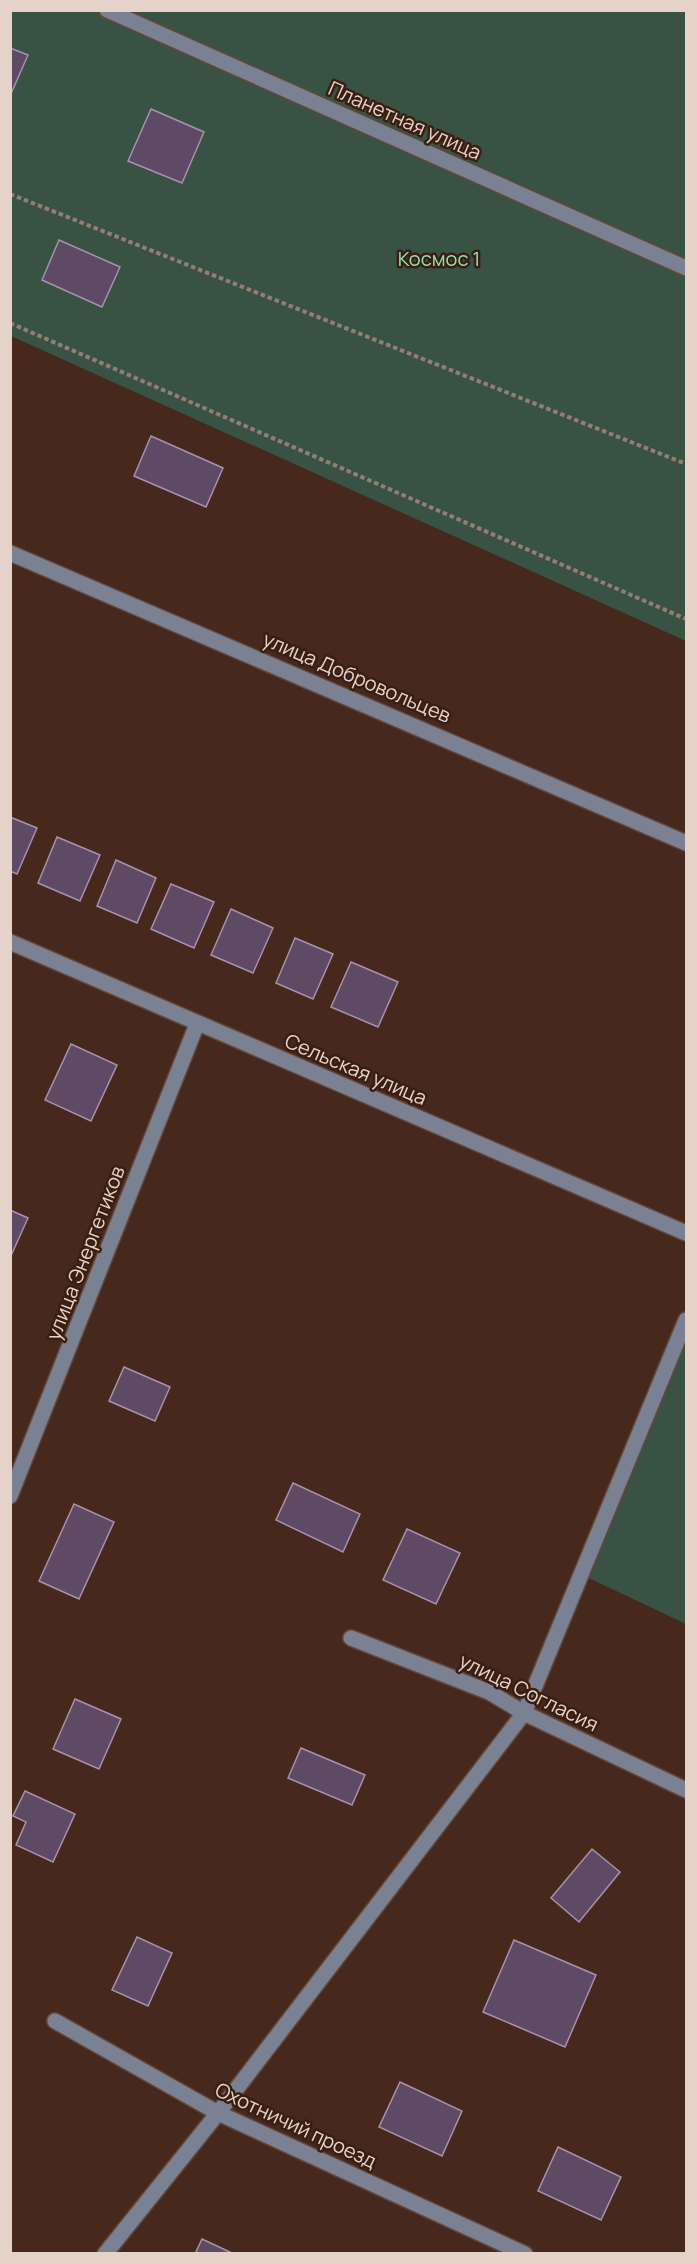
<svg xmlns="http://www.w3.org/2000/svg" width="697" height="2264" font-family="Manrope,sans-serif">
	<rect width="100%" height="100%" fill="#46281c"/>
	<g fill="#385244">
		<path d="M 11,11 L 686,11 L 686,641 L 11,336 Z"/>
		<path d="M 686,1325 L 686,1624 L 576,1572 Z"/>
	</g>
	<g fill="#5e4a64" stroke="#a891ae" stroke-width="1.5">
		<path d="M 10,48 L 28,55 L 10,96 Z"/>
		<path d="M 151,109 L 204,132 L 182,183 L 128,161 Z"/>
		<path d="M 59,240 L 120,267 L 102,307 L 42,280 Z"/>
		<path d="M 151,436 L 223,468 L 206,507 L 134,476 Z"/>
		<path d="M 10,817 L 37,828 L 17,874 L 10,871 Z"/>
		<path d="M 57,837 L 100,855 L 80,901 L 38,883 Z"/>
		<path d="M 116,860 L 156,878 L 137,923 L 97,906 Z"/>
		<path d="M 171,884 L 214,902 L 194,948 L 151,929 Z"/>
		<path d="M 231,909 L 273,928 L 253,973 L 211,955 Z"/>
		<path d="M 295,938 L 333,954 L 313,999 L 276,983 Z"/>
		<path d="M 351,962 L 398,982 L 378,1027 L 331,1007 Z"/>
		<path d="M 71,1044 L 117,1065 L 91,1121 L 45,1100 Z"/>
		<path d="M 10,1210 L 28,1218 L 10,1258 Z"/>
		<path d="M 124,1367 L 170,1387 L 155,1421 L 109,1401 Z"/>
		<path d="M 293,1483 L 360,1514 L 343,1552 L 276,1520 Z"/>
		<path d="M 74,1504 L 114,1522 L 79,1599 L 39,1581 Z"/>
		<path d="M 407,1529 L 460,1553 L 436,1604 L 383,1580 Z"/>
		<path d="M 75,1699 L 121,1719 L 99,1769 L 53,1749 Z"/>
		<path d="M 301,1748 L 365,1775 L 352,1805 L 288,1778 Z"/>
		<path d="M 25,1791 L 75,1814 L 53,1862 L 16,1845 L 26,1822 L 13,1816 Z"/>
		<path d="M 592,1849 L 620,1872 L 579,1922 L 551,1898 Z"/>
		<path d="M 137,1937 L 172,1953 L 148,2006 L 112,1990 Z"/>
		<path d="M 514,1940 L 596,1975 L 565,2047 L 483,2012 Z"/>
		<path d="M 400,2082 L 462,2111 L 442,2156 L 379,2127 Z"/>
		<path d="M 558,2147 L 621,2177 L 601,2220 L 538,2191 Z"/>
		<path d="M 202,2239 L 234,2254 L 195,2254 Z"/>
	</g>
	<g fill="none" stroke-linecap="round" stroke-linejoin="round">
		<g stroke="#63473b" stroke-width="18">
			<g id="minor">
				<path d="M 107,10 L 686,268"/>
				<path d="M 10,553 L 686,843"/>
				<path d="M 10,942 L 686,1233"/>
				<path d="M 10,1496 L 197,1024"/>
				<path d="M 351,1638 L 489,1692 L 524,1713 L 686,1790"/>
				<path d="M 55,2021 L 218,2113 L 525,2254"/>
				<path d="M 105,2254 L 218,2113 L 524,1713 L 686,1320"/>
			</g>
		</g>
		<g stroke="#957d72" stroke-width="4" stroke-dasharray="4.5 3" stroke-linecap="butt">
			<path d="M 10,194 L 686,464"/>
			<path d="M 10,323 L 686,619"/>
		</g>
		<use href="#minor" stroke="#798193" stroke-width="15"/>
	</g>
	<g text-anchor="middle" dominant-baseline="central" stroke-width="5" stroke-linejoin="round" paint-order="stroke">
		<g font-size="20" fill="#e5d2c9" stroke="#3b1e12">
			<text transform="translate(405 120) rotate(24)">Планетная улица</text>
			<text transform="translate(357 677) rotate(23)">улица Добровольцев</text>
			<text transform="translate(356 1069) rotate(23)">Сельская улица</text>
			<text transform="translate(85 1253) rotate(-69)">улица Энергетиков</text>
			<text transform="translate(529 1692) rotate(26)">улица Согласия</text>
			<text transform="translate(296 2125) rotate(25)">Охотничий проезд</text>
		</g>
		<g font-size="20" fill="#95dfb7" stroke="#3b1e12">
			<text x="439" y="258">Космос 1</text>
		</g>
	</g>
	<rect width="697" height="2264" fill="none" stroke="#e5d2c9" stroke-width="24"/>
</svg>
